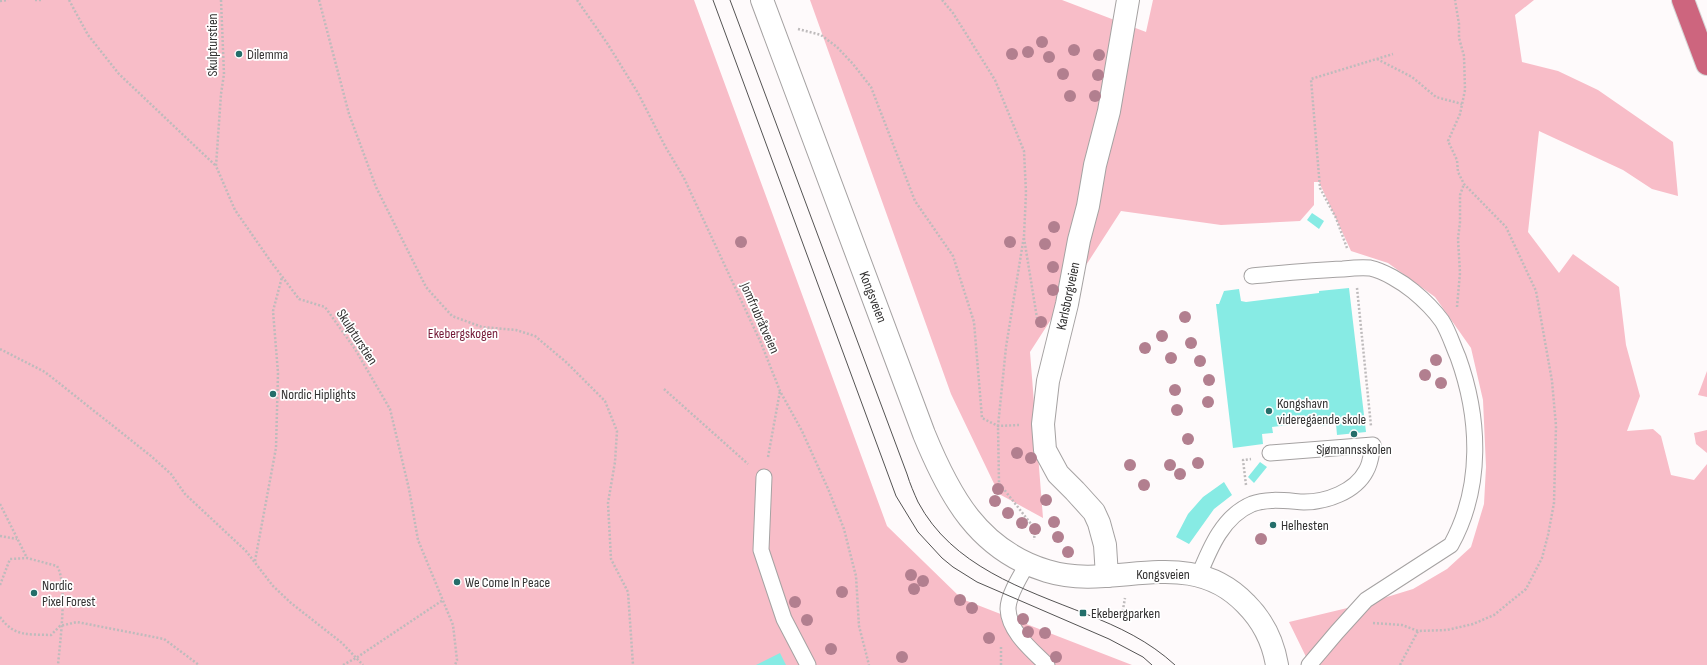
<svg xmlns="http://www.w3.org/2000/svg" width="1707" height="665" font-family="'Sofia Sans Condensed',sans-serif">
	<rect width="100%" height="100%" fill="#fefafb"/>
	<g fill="#f8bdc8">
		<path d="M 0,0 L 694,0 L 887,526 L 962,599 L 1132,665 L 0,665 Z"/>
		<path d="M 810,0 L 1062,0 L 1146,32 L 1153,0 L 1534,0 L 1515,15 L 1522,62 L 1558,71 L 1598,90 L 1673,142 L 1678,196 L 1652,189 L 1623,170 L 1539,131 L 1528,232 L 1559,273 L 1573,254 L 1619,287 L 1626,345 L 1640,396 L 1627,431 L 1653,429 L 1661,436 L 1671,475 L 1694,480 L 1707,464 L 1707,665 L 1310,665 L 1289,622 L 1364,604 L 1413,589 L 1447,569 L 1471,547 L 1484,504 L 1486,467 L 1483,400 L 1471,348 L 1435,297 L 1388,263 L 1351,251 L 1319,182 L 1314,182 L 1314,205 L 1300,221 L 1221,225 L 1121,211 L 1030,352 L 1043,518 L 999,494 L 951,394 Z"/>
		<path d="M 1707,371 L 1707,397 L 1698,395 Z"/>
		<path d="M 1707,430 L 1707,453 L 1696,444 L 1694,433 Z"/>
	</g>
	<g fill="#87ebe4">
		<path d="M 1312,213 L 1324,221 L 1319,229 L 1307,220 Z"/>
		<path d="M 1349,288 L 1366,432 L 1337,435 L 1336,424 L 1322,426 L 1322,421 L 1272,427 L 1273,433 L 1262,434 L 1263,444 L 1233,448 L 1216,304 L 1219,304 L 1224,291 L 1239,289 L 1241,301 L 1246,302 L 1319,293 L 1319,291 Z"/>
		<path d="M 1260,462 L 1267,467 L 1254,483 L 1248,477 Z"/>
		<path d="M 1224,482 L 1232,495 L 1214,509 L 1189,544 L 1176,537 L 1188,514 L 1203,497 Z"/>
		<path d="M 780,653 L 786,665 L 756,665 Z"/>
	</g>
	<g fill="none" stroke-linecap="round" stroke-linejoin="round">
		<g stroke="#a5a2a2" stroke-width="17">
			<g id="lane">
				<path d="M 1252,276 C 1283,273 1313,270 1343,269 C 1352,268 1362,267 1370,268 C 1384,271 1402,282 1413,291 C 1424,300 1434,310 1442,321 C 1449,332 1453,346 1458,357 C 1480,418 1483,487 1451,545 L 1366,600 L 1337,632 L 1309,665"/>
				<path d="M 764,477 L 761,550 L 784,619 L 808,665"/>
				<path d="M 1028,563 C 1021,575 1008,595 1008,609 C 1009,632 1032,650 1047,665"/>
				<path d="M 1199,575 C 1210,548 1223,516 1252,504 C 1268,498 1287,501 1304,502 C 1326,502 1355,492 1366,471 C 1371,463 1371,454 1373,445 L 1270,453"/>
			</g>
		</g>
		<g stroke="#a5a2a2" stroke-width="24">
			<path id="street" d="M 1107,576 L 1105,545 L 1099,523 L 1094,512 L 1075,491 L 1058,474 L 1045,450 L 1043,424 L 1048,381 L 1067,304 L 1079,240 L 1088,206 L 1095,165 L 1109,111 L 1128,0"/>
		</g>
		<g stroke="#a5a2a2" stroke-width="24">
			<path id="secondary" d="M 762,0 L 924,434 C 949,495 978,550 1047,571 C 1115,592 1188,543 1246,604 C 1263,621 1273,641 1277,665"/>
		</g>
		<g stroke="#d6d6d6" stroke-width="24">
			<path id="highway" d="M 1683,0 L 1707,64"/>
		</g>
		<g stroke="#bebbbc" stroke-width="2.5" stroke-dasharray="2 2" stroke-linecap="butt">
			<path d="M 35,0 L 42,0"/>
			<path d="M 69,0 L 88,35 L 119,74 L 216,166"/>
			<path d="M 221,0 L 224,74 L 221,94 L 216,166 L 235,210 L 269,259 L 299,299 L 325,307 L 355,349 L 390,409 L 409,489 L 418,540 L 453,625 L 457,660 L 455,665"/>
			<path d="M 319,0 L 349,114 L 376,187 L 426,287 L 452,316 L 482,327 L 516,330 L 535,336 L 566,362 L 605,401 L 617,431 L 615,462 L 608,503 L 611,559 L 628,592 L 633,665"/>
			<path d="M 577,0 L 607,43 L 638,93 L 665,146 L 684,178 L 761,343 L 780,391 L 802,431 L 829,491 L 844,529 L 850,553 L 856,576 L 859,626 L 869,665"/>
			<path d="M 942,0 L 953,13 L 995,80 L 1024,151 L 1026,193 L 1024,236 L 1006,347 L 998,426 L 999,483 L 1035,529 L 1034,540"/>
			<path d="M 0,1 L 8,0"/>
			<path d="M 798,29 L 821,35 L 837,47 L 853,64 L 871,87 L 915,201 L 953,256 L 974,322 L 982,418 L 998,426 L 1019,425"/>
			<path d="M 1377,59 L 1412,77 L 1436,97 L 1462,104"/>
			<path d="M 1024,238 L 1037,318"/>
			<path d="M 1347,248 L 1336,218 L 1320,188 L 1311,79 L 1393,54"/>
			<path d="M 1357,288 L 1371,426"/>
			<path d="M 1457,307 L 1460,273 L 1458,239 L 1460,222 L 1460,195 L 1464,184"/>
			<path d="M 0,349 L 45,372 L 151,456 L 171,474 L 185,494 L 246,551 L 273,586 L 291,603 L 342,643 L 363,665"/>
			<path d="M 664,389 L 748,464"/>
			<path d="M 768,457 L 780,391"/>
			<path d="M 1246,485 L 1243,460 L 1251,459"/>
			<path d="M 0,504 L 27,558"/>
			<path d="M 0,536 L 17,539"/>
			<path d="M 255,561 L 276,448 L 278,373 L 273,311 L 282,277"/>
			<path d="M 0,585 L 10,559 L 27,558 L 57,566 C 68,584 60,642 58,665"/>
			<path d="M 1122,615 L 1125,598"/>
			<path d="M 0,617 C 14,637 28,634 51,635 L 60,626 L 77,622 L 164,639 L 199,665"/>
			<path d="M 1373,623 L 1402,625 L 1418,631 L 1447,630 L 1473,624 L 1494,615 L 1526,589 L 1542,558 L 1548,535 L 1554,503 L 1556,426 L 1552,381 L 1536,291 L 1506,227 L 1464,184 L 1458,172 L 1457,160 L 1448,141 L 1460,114 L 1465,90 L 1464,56 L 1459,38 L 1459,24 L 1455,0"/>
			<path d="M 343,665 L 356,658 L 443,600"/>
			<path d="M 1001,665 L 1001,647"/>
			<path d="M 1400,665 L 1418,631"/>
		</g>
		<use href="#lane" stroke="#fff" stroke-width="15"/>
		<use href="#street" stroke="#fff" stroke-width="22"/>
		<use href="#secondary" stroke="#fff" stroke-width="22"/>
		<use href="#highway" stroke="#cd657e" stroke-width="22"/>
		<g stroke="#545353" stroke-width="1">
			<path d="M 713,0 L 896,496 L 918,532 L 942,558 L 953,567 L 977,582 L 1109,639 L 1143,657 L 1152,665"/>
			<path d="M 730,0 L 907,474 C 910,484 914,493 918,502 C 952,566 1023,589 1086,614 C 1119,627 1149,641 1175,665"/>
		</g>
	</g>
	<g fill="#b27f8f">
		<circle cx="1042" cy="42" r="6"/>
		<circle cx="1074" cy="50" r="6"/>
		<circle cx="1028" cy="52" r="6"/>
		<circle cx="1012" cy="54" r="6"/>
		<circle cx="1099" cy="55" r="6"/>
		<circle cx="1049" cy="57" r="6"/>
		<circle cx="1063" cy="74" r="6"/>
		<circle cx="1098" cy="75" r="6"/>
		<circle cx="1070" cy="96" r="6"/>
		<circle cx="1095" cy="96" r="6"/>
		<circle cx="1054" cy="227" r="6"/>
		<circle cx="741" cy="242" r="6"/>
		<circle cx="1010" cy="242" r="6"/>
		<circle cx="1045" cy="244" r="6"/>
		<circle cx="1053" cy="267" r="6"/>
		<circle cx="1053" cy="290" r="6"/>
		<circle cx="1185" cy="317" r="6"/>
		<circle cx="1041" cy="322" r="6"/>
		<circle cx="1162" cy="336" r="6"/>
		<circle cx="1191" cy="343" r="6"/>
		<circle cx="1145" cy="348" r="6"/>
		<circle cx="1171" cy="358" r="6"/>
		<circle cx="1436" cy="360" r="6"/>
		<circle cx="1200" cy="361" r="6"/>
		<circle cx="1425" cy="375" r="6"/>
		<circle cx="1209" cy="380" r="6"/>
		<circle cx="1441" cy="383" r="6"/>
		<circle cx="1175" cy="390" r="6"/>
		<circle cx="1208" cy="402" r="6"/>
		<circle cx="1177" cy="410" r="6"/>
		<circle cx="1188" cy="439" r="6"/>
		<circle cx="1017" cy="453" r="6"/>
		<circle cx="1031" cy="458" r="6"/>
		<circle cx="1198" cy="463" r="6"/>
		<circle cx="1130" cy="465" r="6"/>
		<circle cx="1170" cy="465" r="6"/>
		<circle cx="1180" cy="474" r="6"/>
		<circle cx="1144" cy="485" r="6"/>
		<circle cx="998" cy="489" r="6"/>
		<circle cx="1046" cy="500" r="6"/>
		<circle cx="995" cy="501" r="6"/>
		<circle cx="1008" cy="513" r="6"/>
		<circle cx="1054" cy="522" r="6"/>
		<circle cx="1022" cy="523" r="6"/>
		<circle cx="1035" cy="529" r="6"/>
		<circle cx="1058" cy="537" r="6"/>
		<circle cx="1261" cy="539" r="6"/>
		<circle cx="1068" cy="552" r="6"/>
		<circle cx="911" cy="575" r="6"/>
		<circle cx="923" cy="581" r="6"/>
		<circle cx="914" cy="589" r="6"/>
		<circle cx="842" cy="592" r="6"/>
		<circle cx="960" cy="600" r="6"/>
		<circle cx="795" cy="602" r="6"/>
		<circle cx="972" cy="608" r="6"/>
		<circle cx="1023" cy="619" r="6"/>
		<circle cx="807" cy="620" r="6"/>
		<circle cx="1028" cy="632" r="6"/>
		<circle cx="1045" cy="633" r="6"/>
		<circle cx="989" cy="638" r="6"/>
		<circle cx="831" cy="649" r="6"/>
		<circle cx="902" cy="657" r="6"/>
		<circle cx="1056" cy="657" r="6"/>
	</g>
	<g fill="#246e6a" stroke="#fff" stroke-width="1.5">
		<circle cx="239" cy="54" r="4"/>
		<circle cx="273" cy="394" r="4"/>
		<circle cx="1269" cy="411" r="4"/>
		<circle cx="1354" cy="434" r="4"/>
		<circle cx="1273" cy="525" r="4"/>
		<circle cx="457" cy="582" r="4"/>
		<circle cx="34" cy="593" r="4"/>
		<rect x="1079" y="609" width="8" height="8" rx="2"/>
	</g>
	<g text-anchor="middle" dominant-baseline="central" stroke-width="3.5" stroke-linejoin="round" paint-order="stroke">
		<g font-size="14" fill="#333232" stroke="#fff">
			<text transform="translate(212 45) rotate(-90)">Skulpturstien</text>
			<text transform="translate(1068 296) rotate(-78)">Karlsborgveien</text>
			<text transform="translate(873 297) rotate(69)">Kongsveien</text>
			<text transform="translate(760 318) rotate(66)">Jomfrubråtveien</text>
			<text transform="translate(357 337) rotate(57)">Skulpturstien</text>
			<text x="1163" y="574">Kongsveien</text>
		</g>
		<g font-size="14" fill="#333232" stroke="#fff" text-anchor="start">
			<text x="247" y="54">Dilemma</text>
			<text x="281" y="394">Nordic Hiplights</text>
			<text x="1277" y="403">Kongshavn<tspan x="1277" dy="16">videregående skole</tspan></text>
			<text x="1354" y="449" text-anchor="middle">Sjømannsskolen</text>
			<text x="1281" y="525">Helhesten</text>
			<text x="465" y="582">We Come In Peace</text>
			<text x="42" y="585">Nordic<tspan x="42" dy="16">Pixel Forest</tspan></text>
			<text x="1091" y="613">Ekebergparken</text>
		</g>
		<g font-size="14" fill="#741a37" stroke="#fff">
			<text x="463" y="333">Ekebergskogen</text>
		</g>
	</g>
</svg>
